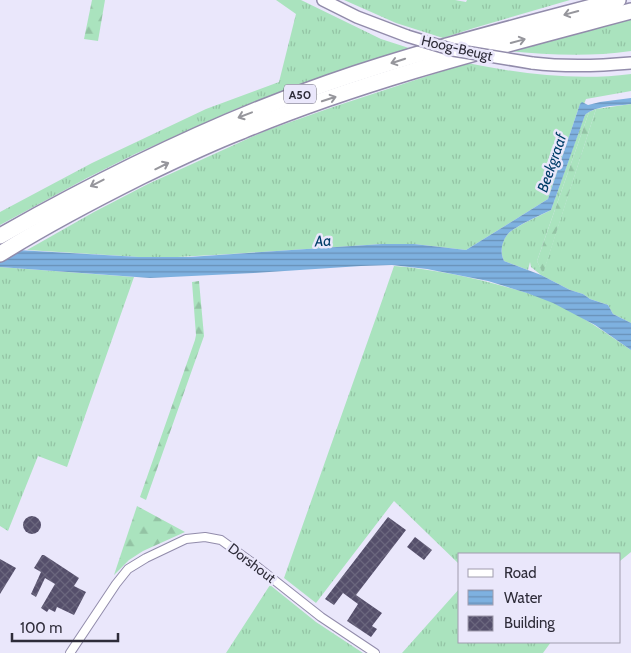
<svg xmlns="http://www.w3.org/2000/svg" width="631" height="653" font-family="Cabin,sans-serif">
	<defs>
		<pattern id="grass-tufts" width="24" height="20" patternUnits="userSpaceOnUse" patternTransform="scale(1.25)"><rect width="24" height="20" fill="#aae3be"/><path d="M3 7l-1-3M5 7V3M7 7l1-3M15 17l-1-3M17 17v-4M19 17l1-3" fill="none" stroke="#93c3a4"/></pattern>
		<pattern id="forest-firs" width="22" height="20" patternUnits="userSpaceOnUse" patternTransform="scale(1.25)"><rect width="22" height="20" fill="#aae3be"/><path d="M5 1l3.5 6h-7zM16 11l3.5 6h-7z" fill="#93c3a4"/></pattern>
		<pattern id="water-rules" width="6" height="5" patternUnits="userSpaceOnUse" patternTransform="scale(1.25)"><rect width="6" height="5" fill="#7eb1e0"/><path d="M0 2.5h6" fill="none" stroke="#6890b7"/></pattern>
		<pattern id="building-cross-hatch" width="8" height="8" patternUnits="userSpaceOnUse" patternTransform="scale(1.25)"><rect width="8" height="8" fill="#554f6b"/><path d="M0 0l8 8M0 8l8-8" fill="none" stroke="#6a667d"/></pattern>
	</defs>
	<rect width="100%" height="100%" fill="#eae7fb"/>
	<g fill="url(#grass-tufts)">
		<path d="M 276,0 L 301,0 L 381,39 L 412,49 L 317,79 L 238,108 L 135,154 L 87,178 L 0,225 L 0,212 L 92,163 L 206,109 L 279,82 L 296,14 Z"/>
		<path d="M 344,0 L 455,0 L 466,2 L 467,0 L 570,0 L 474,28 L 443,38 L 396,23 Z"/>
		<path d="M 631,15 L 631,51 C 590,57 549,55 508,51 Z"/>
		<path d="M 467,63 C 521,74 577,81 631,74 L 631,91 L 586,99 L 584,104 L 580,104 L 548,199 L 466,250 L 414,244 L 382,244 L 231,254 L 160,258 L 139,257 L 27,250 L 94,212 L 148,184 L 265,131 L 333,107 Z"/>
		<path d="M 631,104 L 631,323 L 613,314 L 608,305 L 590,299 L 583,294 L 570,290 L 541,275 L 531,267 L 530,262 L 528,270 L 504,261 C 500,253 501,242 507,235 C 513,227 542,215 551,210 L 580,128 L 585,115 L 589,112 L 537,261 L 543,273 L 596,109 Z"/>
		<path d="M 394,266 C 433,269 471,277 510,288 C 524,292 539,296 553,302 C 581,315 606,333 631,350 L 631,552 L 620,561 L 620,554 L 460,554 L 460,565 L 394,501 L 316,603 L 284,578 L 384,295 Z"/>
		<path d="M 0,267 L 134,277 L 67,467 L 38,456 L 8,531 L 0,526 Z"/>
		<path d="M 270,585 L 316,622 L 363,653 L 226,653 Z"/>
		<path d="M 460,588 L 460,642 L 551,642 L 543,653 L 402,653 Z"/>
	</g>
	<g fill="url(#forest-firs)">
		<path d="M 92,0 L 105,0 L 98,41 L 84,39 Z"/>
		<path d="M 596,109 L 543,274 L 537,261 L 589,112 Z"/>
		<path d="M 199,281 L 204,336 L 146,500 L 140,497 L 195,340 L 196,335 L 192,282 Z"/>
		<path d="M 137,506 L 185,532 L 143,551 L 129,560 L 114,575 Z"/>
	</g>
	<path fill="url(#water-rules)" d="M 631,98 L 631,104 C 617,106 596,105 585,115 L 551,210 C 541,215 513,227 507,235 C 501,243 500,253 504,261 L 541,275 L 570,290 L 583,294 L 590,299 L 608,305 L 613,314 L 631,323 L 631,350 L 595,325 L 553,303 L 527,293 L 488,281 L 427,269 L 392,265 L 361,266 L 254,273 L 150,278 L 0,267 L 0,249 L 139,257 L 189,257 L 382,244 L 414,244 L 466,250 L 548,199 L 580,104 L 582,102 L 588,105 L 600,102 Z"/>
	<g fill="url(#building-cross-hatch)">
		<circle cx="32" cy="525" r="9"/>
		<path d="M 388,517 L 406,530 L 356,595 L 382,613 L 372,626 L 377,629 L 371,637 L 347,621 L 358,604 L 343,593 L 334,605 L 325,599 Z"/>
		<path d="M 415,537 L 432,550 L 424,560 L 407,547 Z"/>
		<path d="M 42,555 L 44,555 L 79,578 L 74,586 L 86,592 L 74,615 L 57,607 L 55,612 L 49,609 L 47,612 L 41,608 L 55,584 L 45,578 L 36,597 L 31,594 L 41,572 L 34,568 Z"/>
		<path d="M 0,559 L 16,568 L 0,594 Z"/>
	</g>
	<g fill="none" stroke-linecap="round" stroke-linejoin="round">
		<g stroke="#928cab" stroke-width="10">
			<path id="street" d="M 70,653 L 116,584 L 128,569 L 146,558 L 186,539 L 205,537 L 221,540 L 250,561 L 321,617 L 375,653"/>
		</g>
		<g stroke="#928cab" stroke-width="14">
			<g id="secondary">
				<path d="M 323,0 L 357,17 L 407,36"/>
				<path d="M 532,63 C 565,67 598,66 631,63"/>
			</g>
		</g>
		<g stroke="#928cab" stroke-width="18">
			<g id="highway">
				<path d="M 0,236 C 106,176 213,123 328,83 C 423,50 521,26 618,0"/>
				<path d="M 0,254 C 46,225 94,200 142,176 C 175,160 208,144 242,131 C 367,79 500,46 631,11"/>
			</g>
		</g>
		<use href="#street" stroke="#fff" stroke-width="8"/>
		<use href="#secondary" stroke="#fff" stroke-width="11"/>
		<use href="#highway" stroke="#fff" stroke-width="15"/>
		<g stroke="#928cab" stroke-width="14" stroke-linecap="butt">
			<path id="secondary-bridge" d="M 407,36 L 453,50 L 532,63"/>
		</g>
		<use href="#secondary-bridge" stroke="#fff" stroke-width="11"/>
	</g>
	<defs><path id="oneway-shaft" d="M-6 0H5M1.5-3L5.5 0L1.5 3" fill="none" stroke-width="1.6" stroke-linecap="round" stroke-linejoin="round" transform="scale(1.25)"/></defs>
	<g stroke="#96969c">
		<use href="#oneway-shaft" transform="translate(571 13) rotate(165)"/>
		<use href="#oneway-shaft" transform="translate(518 41) rotate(-15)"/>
		<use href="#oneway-shaft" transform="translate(398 61) rotate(162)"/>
		<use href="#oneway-shaft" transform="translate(329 99) rotate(-18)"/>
		<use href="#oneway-shaft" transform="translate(245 115) rotate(159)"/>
		<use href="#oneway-shaft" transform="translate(162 166) rotate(-26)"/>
		<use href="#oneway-shaft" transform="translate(97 183) rotate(153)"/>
	</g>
	<g text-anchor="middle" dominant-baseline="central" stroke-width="5" stroke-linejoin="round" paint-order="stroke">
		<rect fill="#eae7fb" stroke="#666473" stroke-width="1" x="284" y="84.5" width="32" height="19" rx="4"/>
		<g font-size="12" font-weight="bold" fill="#2e2c39">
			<text x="300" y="94">A50</text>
		</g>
		<g font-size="14" fill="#2e2c39" stroke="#eae7fb">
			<text transform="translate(457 48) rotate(13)">Hoog-Beugt</text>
			<text transform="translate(252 563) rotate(37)">Dorshout</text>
		</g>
		<g font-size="15" font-style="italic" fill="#003d68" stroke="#eae7fb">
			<text transform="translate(552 163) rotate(-71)">Beekgraaf</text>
			<text transform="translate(323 241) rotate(-4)">Aa</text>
		</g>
	</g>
	<rect x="458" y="553" width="162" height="90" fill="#eae7fb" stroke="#9f9cad"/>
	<rect x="468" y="569" width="25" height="8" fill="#ffffff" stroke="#9f9cad"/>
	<text x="504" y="578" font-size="15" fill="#2e2c39">Road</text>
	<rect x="468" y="590" width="25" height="15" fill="url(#water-rules)" stroke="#9f9cad"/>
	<text x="504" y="603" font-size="15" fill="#2e2c39">Water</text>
	<rect x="468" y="616" width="25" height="15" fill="url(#building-cross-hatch)" stroke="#9f9cad"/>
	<text x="504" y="628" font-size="15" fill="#2e2c39">Building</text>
	<path d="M12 633v8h106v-8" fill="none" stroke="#2e2c39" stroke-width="2.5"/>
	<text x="20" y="633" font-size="15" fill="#2e2c39" stroke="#eae7fb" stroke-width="4" paint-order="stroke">100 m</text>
</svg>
